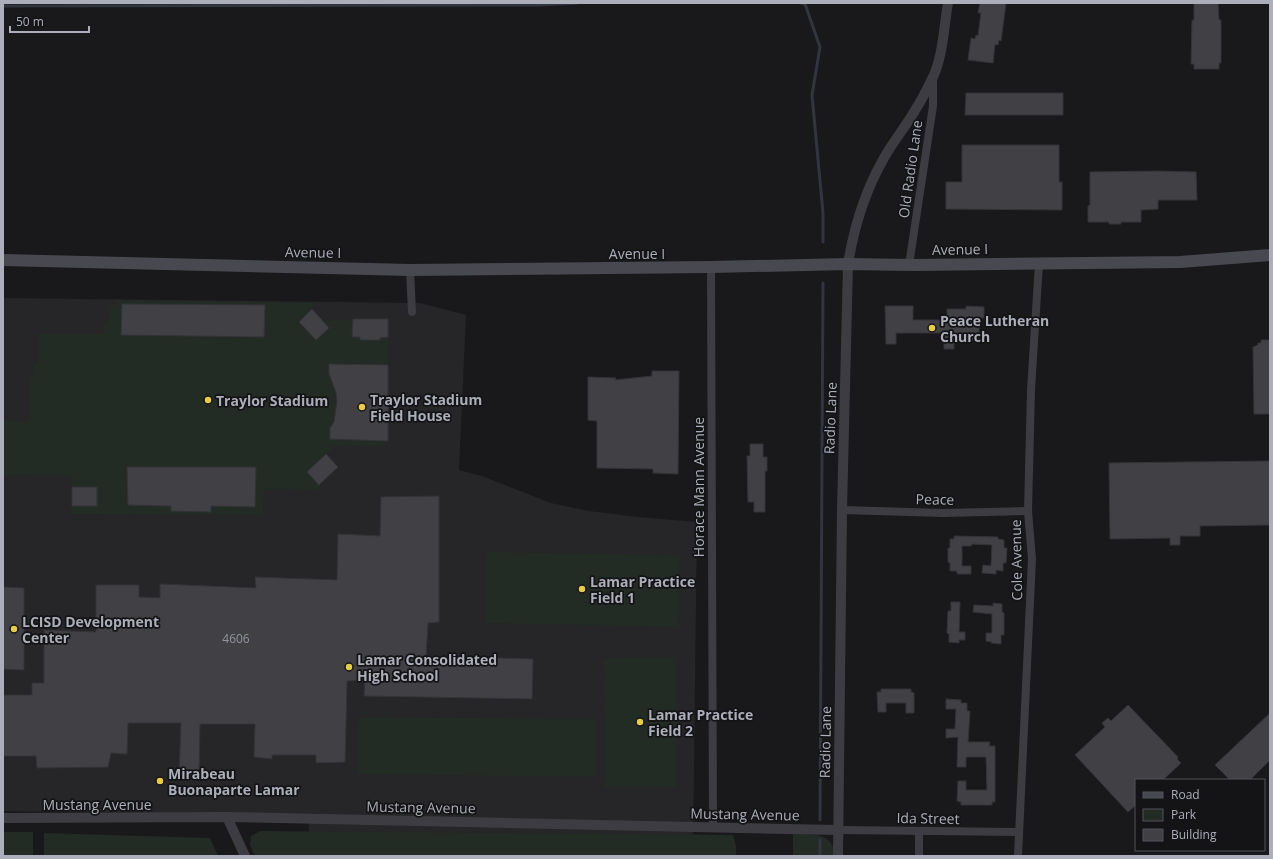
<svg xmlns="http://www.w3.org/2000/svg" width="1273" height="859" font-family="'Open Sans',sans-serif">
	<rect width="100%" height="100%" fill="#19191b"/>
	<path fill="#262528" d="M 3,298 L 420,303 L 466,315 L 459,470 L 482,476 L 551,503 L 589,511 L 638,517 L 697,522 L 693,845 L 736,846 L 736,856 L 309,856 L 309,815 L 3,811 Z"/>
	<g fill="#232b25">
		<path d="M 115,300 L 312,303 L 312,309 L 323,321 L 353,319 L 388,319 L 388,441 L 385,441 L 386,446 L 332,446 L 332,450 L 326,454 L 338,467 L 320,485 L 319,490 L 264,489 L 263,515 L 72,514 L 72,476 L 3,475 L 3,421 L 28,422 L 29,378 L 33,378 L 34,363 L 38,363 L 39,334 L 104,334 L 104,323 L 109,319 L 109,306 L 115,306 Z"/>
		<path d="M 486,552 L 679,555 L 678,627 L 485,623 Z"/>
		<path d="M 676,657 L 676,787 L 605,787 L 604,658 Z"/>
		<path d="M 358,717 L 596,719 L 596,777 L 357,774 Z"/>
		<path d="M 260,831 L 733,835 L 736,846 L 736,856 L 255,856 L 250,845 L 251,836 Z"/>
		<rect x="3" y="832" width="30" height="24"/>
		<path d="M 44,833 L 210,838 L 218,856 L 44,856 Z"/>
		<path d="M 793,834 C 812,835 834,831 834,856 L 793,856 Z"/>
	</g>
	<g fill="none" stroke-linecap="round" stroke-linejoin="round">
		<g stroke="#30353f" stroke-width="3">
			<path d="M 801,3 L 805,4 L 820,47 L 812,95 L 823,213 L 823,242"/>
			<path d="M 3,6 L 538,5 L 577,3"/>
			<path d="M 820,820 L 823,283"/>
			<path d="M 820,856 L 820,840"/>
		</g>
	</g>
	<g fill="#414145" stroke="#343337">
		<path d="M 980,3 L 1006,3 L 1001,41 L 999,40 L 998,45 L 995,44 L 993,63 L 968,60 L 971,38 L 975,39 L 976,35 L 978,36 L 981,13 L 978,13 Z"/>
		<path d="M 1194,3 L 1218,3 L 1219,20 L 1221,20 L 1221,63 L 1219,63 L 1219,69 L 1194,69 L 1194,64 L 1191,64 L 1192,20 L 1194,20 Z"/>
		<path d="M 966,93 L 1063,93 L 1063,115 L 965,115 Z"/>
		<path d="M 962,145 L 1059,145 L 1059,182 L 1062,182 L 1062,210 L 946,209 L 946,182 L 962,182 Z"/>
		<path d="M 1158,171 L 1196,172 L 1197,200 L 1158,200 L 1158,209 L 1141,210 L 1141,222 L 1121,222 L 1121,224 L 1109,224 L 1109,222 L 1088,222 L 1088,206 L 1090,205 L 1090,172 Z"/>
		<path d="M 122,304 L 265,305 L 264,337 L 121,335 Z"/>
		<path d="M 885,306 L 913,306 L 913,320 L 947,320 L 947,309 L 966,309 L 966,306 L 984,307 L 984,318 L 979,318 L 979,340 L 954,340 L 954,349 L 944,349 L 944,333 L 896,333 L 896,344 L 886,344 Z"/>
		<path d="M 312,309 L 329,328 L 316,340 L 299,322 Z"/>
		<path d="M 353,319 L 388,319 L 388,337 L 380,338 L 380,340 L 360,340 L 360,337 L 352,337 Z"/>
		<path d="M 1261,340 L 1270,340 L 1270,414 L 1254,414 L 1253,347 L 1258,345 L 1258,343 L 1261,343 Z"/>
		<path d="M 329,364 L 388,365 L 388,441 L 330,439 L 330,428 L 334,422 L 337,401 L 336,392 L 329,374 Z"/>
		<path d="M 652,371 L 679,371 L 678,474 L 653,473 L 653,469 L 597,468 L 597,421 L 588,420 L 588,377 L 616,378 L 615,380 L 652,376 Z"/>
		<path d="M 750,444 L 763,444 L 763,457 L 767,457 L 767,471 L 765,471 L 765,512 L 754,512 L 754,502 L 748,502 L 747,456 L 750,456 Z"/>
		<path d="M 326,454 L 338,467 L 319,485 L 307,472 Z"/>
		<path d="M 1270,461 L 1270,525 L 1200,526 L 1200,536 L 1180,536 L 1180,545 L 1170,545 L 1170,538 L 1110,539 L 1109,463 Z"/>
		<path d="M 127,467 L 256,467 L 255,507 L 211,506 L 211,512 L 171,511 L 171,506 L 128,505 Z"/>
		<rect x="72" y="487" width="25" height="19"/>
		<path d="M 439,496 L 439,622 L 428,623 L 426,656 L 533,659 L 532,699 L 364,696 L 365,680 L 347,681 L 345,762 L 316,763 L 316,755 L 272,755 L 272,759 L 254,757 L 255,724 L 200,724 L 199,776 L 179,775 L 181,723 L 128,723 L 127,754 L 111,753 L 108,767 L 37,768 L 36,756 L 3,756 L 3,695 L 32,695 L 32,683 L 44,683 L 44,630 L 96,632 L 96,585 L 139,585 L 139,597 L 160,598 L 160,584 L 256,588 L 255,577 L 337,580 L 338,534 L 380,536 L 381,497 Z"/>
		<path d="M 954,536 L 998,537 L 998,539 L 1004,540 L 1004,548 L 1007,548 L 1006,563 L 1003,563 L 1003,571 L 996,570 L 996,574 L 982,573 L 983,565 L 991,566 L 992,545 L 972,544 L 971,546 L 962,546 L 962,566 L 971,566 L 971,574 L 957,574 L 957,571 L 950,571 L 950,563 L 948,562 L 948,548 L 950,548 L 950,539 L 954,539 Z"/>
		<path d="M 3,587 L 24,588 L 24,670 L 3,669 Z"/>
		<path d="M 951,602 L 960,602 L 959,632 L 965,632 L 965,640 L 959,640 L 959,643 L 949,642 L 949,634 L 947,633 L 948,611 L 951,611 Z"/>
		<path d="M 993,603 L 1002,604 L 1002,612 L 1004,613 L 1004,635 L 1001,635 L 1001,644 L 991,643 L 992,642 L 986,641 L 986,633 L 992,633 L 992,614 L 973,612 L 974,605 L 993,606 Z"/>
		<path d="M 881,689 L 911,689 L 911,692 L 914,693 L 914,713 L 906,713 L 906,703 L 886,703 L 886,712 L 878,712 L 877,692 L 881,692 Z"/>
		<path d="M 946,699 L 961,700 L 961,703 L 967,703 L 967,711 L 970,711 L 968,742 L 990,742 L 989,746 L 995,746 L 995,802 L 992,802 L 992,805 L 961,805 L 961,802 L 957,801 L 958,781 L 966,781 L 966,790 L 987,790 L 986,757 L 966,757 L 966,767 L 957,767 L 958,737 L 946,738 L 946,729 L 955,729 L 956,709 L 946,709 Z"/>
		<path d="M 1128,705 L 1178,757 L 1177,759 L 1181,763 L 1163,780 L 1136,780 L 1136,805 L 1128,812 L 1075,755 L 1105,727 L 1102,723 L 1108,718 L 1111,721 Z"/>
		<path d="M 1270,713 L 1270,760 L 1250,780 L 1230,780 L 1215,765 Z"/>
	</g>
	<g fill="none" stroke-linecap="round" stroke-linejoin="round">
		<g stroke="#3c3c42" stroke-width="8">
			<path d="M 909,265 L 933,106 L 933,77"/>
			<path d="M 711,267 L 713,827"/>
			<path d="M 410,270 L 412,312"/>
			<path d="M 842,510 L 943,513 L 1028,511"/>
			<path d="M 838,830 L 1018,832"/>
			<path d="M 919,856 L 919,831"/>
			<path d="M 1018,856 L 1032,559 L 1028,511 L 1031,390 L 1039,263"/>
		</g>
		<g stroke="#3c3c42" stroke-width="10">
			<path d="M 227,817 L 245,856"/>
			<path d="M 3,818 L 227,817 L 838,830"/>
			<path d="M 838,856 L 842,510 L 848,264 C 854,227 865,191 884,158 C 894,140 907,125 917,107 C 923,98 928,87 933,77 C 943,56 944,26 948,3"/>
		</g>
		<path stroke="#484950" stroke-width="12" d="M 3,260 L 410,270 L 711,267 L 848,264 L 914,265 L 1180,262 L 1270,255"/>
	</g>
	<g fill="#e8cc44" stroke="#141416" stroke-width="1.5">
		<circle cx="932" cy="328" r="4"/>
		<circle cx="208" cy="400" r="4"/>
		<circle cx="362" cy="407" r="4"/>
		<circle cx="582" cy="589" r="4"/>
		<circle cx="14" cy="629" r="4"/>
		<circle cx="349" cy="667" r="4"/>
		<circle cx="640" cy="722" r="4"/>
		<circle cx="160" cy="781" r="4"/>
	</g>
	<g text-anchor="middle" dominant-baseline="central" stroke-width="3.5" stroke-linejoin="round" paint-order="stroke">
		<g font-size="12" fill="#91939d">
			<text x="236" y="638">4606</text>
		</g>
		<g font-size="14" fill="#acaeba" stroke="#141416">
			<text transform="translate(910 169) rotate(-82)">Old Radio Lane</text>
			<text transform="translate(960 249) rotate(-1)">Avenue I</text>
			<text transform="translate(313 252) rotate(1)">Avenue I</text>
			<text x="637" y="253">Avenue I</text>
			<text transform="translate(830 418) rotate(-88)">Radio Lane</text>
			<text transform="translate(698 487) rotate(-90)">Horace Mann Avenue</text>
			<text transform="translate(935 499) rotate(1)">Peace</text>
			<text transform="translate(1016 560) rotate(-91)">Cole Avenue</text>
			<text transform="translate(825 742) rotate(-89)">Radio Lane</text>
			<text x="97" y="804">Mustang Avenue</text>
			<text transform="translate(421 807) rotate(1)">Mustang Avenue</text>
			<text transform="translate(745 814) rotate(1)">Mustang Avenue</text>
			<text transform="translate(928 818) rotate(1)">Ida Street</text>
		</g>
		<g font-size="14" font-weight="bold" fill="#acaeba" stroke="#141416" text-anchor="start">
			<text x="940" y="320">Peace Lutheran<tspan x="940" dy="16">Church</tspan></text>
			<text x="370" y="399">Traylor Stadium<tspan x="370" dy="16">Field House</tspan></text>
			<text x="216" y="400">Traylor Stadium</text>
			<text x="590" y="581">Lamar Practice<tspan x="590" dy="16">Field 1</tspan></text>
			<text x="22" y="621">LCISD Development<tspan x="22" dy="16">Center</tspan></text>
			<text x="357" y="659">Lamar Consolidated<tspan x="357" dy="16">High School</tspan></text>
			<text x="648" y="714">Lamar Practice<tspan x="648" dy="16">Field 2</tspan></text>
			<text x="168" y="773">Mirabeau<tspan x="168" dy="16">Buonaparte Lamar</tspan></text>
		</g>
	</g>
	<rect width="1273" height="859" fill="none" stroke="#acaeba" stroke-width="8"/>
	<rect x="1135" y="779" width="130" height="72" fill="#141416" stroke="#515258"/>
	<rect x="1143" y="792" width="20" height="6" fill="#484950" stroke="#515258"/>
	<text x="1171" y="799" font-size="12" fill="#acaeba">Road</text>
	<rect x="1143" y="809" width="20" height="12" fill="#232b25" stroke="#515258"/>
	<text x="1171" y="819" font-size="12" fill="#acaeba">Park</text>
	<rect x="1143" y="829" width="20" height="12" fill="#414145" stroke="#515258"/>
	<text x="1171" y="839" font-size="12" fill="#acaeba">Building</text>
	<path d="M10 26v6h79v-6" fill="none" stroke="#acaeba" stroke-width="2"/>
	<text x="16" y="26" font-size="12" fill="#acaeba" stroke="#141416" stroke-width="3" paint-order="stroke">50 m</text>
</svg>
